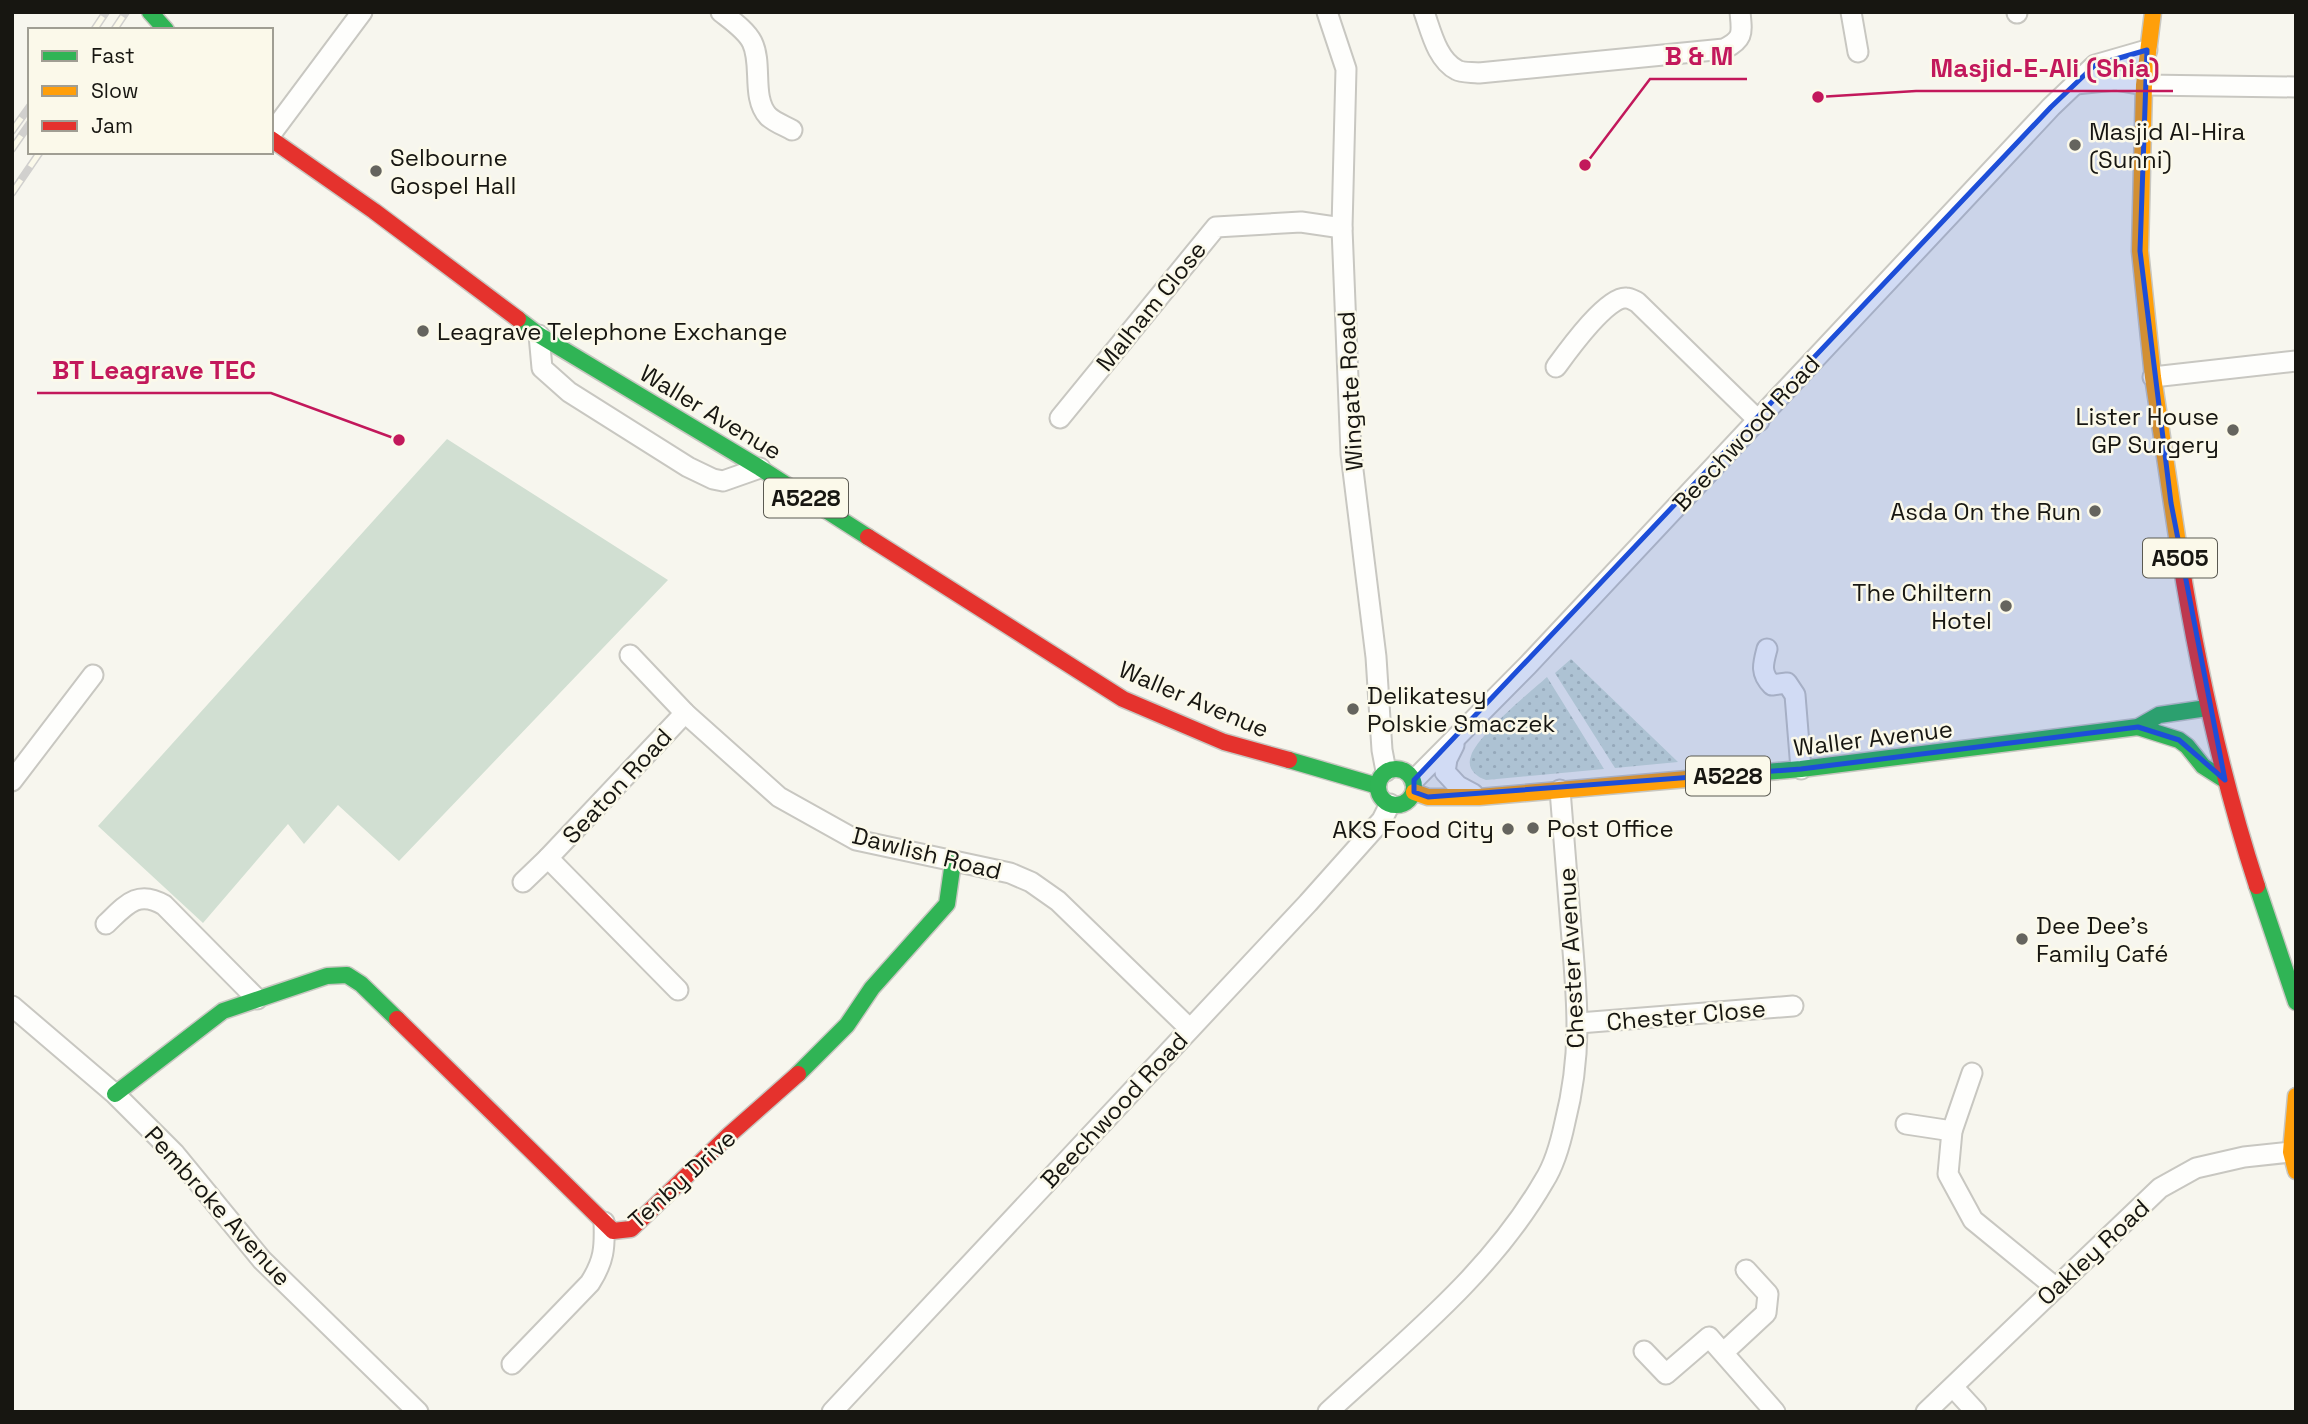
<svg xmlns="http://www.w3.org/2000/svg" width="2308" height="1424" font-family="'Space Grotesk',sans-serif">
	<defs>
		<pattern id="grass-dots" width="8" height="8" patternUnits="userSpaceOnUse" patternTransform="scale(1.75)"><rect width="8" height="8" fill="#d1dfd2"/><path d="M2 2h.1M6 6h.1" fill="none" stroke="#b3bfb3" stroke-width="1.8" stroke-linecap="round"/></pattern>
	</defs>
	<rect width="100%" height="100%" fill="#f7f6ee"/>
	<g fill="url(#grass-dots)">
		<path d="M 1571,659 L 1678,762 L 1615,768 L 1555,673 Z"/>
		<path d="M 1547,677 L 1604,769 L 1486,780 C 1476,777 1466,768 1471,756 C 1477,736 1530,692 1547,677 Z"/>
	</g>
	<path fill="#d1dfd2" d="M 447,439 L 668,580 L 399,861 L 338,805 L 304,844 L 288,824 L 203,923 L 98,826 Z"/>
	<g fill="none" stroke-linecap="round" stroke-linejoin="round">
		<g stroke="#c8c7c1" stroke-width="23">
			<g id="street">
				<path d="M 721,12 C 731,20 746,30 752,42 C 763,64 751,97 768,116 C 774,122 785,126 792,130"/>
				<path d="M 1327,12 L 1346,69 L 1342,228 L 1351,454 L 1376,657 L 1382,750 L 1386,771"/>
				<path d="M 1424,12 C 1431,31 1437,60 1457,70 C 1462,73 1472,72 1479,73 L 1724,49 C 1744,39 1742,33 1740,12"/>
				<path d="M 1851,12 L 1858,52"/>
				<path d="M 2017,12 L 2017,13"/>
				<path d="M 2076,84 L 2115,80 L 2144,85 L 2296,87"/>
				<path d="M 271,134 L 362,12"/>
				<path d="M 539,335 L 542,368 L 569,392 L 688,467 L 713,479 L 723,481 L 760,468"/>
				<path d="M 1556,367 C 1567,352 1607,296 1626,298 C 1630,298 1633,300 1637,302 L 1759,421"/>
				<path d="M 2153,377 L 2296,361"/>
				<path d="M 1060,418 L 1216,227 L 1301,222 L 1342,228"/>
				<path d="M 1767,649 C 1763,664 1760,673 1772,685 L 1787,683 L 1795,695 L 1801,769"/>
				<path d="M 630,655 L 685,713 L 779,797 L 856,840 L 1010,873 L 1031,882 L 1058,901 L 1189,1028"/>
				<path d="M 1454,745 L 1447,759 L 1445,772 L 1458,786 L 1473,794"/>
				<path d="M 1414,780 L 1528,665 L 2051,107 L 2095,65 L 2147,50"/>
				<path d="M 12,781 L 93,675"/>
				<path d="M 548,858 L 678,990"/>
				<path d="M 523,882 L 548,858 L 685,713"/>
				<path d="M 106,924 C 125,906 137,889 164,905 L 257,999"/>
				<path d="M 12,1006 L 115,1094 L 175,1154 L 262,1260 L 418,1412"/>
				<path d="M 1579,1023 L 1793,1006"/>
				<path d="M 1972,1073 L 1952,1131 L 1948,1174 L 1973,1220 L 2055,1287"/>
				<path d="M 1906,1124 L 1952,1131"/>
				<path d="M 1644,1351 L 1666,1374 L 1709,1337 L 1775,1412"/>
				<path d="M 1724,1352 L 1766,1313 L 1768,1294 L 1746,1270"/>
				<path d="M 512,1364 L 590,1283 C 604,1261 605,1248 604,1222"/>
				<path d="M 1953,1387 L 1976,1412"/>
				<path d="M 832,1412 L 1308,903 L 1382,820 L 1390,804"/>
				<path d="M 1328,1412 C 1405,1341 1491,1273 1544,1181 C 1555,1164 1561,1141 1565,1122 C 1583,1051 1577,998 1571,927 C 1567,882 1564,836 1560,790"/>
				<path d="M 1926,1412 L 2160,1188 L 2196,1168 L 2244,1157 L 2291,1152"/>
			</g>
		</g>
		<g stroke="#c8c7c1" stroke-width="19">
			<g id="fast">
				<path d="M 150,12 L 166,30"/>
				<path d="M 518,319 L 539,335 L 760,468 L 868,537"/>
				<path d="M 2138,727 L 2179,740 L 2187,746 L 2203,766 L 2225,780"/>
				<path d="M 1289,760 L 1378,786"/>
				<circle cx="1396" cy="787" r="18"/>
				<path d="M 1687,779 L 1801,769 L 2138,727 L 2159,715 L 2207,708"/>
				<path d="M 2257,886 L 2296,1002"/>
				<path d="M 798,1074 L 847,1025 L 872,988 L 947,904 L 953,862"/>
				<path d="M 115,1094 L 223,1011 L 327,976 L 347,975 L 361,984 L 397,1019"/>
			</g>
		</g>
		<g stroke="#c8c7c1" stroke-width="19">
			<g id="slow">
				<path d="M 2153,12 L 2144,85 L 2140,251 L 2153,377 L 2180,557"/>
				<path d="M 1414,792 L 1428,797 L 1479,797 L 1687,779"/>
				<path d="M 2296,1096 L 2291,1152 L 2296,1171"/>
			</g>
		</g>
		<g stroke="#c8c7c1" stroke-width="19">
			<g id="jam">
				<path d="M 271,139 L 374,211 L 518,319"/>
				<path d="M 868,537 L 1123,699 L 1224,742 L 1289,760"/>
				<path d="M 2180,557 C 2198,669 2222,779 2257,886"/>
				<path d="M 397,1019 L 613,1231 L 631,1229 L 729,1135 L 798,1074"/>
			</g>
		</g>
		<use href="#street" stroke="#fefefc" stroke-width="19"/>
		<use href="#fast" stroke="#30b455" stroke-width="16"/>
		<use href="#slow" stroke="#ff9f0a" stroke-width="16"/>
		<use href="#jam" stroke="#e5322d" stroke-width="16"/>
		<g stroke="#d1d0ce" stroke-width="8">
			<g id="rail">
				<path d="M 94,30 L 106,12"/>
				<path d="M 114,30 L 126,12"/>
				<path d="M 12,131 L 30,106"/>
				<path d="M 12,149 L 30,123"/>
				<path d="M 12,193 L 40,152"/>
			</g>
		</g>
		<use href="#rail" stroke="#fbf9ea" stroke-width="5" stroke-dasharray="16" stroke-linecap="butt"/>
	</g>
	<path fill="#1d4ed8" fill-opacity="0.2" stroke="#1d4ed8" stroke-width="5" stroke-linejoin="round" d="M 2147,50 L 2140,251 L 2171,503 L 2225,780 L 2179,740 L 2138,727 L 1801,769 L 1428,797 L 1414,792 L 1414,780 L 2051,107 L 2095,65 Z"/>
	<g fill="#65645e" stroke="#fbf9ea" stroke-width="2.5">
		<circle cx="2075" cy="145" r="7"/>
		<circle cx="376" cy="171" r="7"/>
		<circle cx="423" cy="331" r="7"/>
		<circle cx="2233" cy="430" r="7"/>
		<circle cx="2095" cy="511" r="7"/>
		<circle cx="2006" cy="606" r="7"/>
		<circle cx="1353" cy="709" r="7"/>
		<circle cx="1533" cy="828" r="7"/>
		<circle cx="1508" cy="829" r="7"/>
		<circle cx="2022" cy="939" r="7"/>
	</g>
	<g text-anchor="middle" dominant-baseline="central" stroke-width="5" stroke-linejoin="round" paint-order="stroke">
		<g fill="#fbf9ea" stroke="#5b5a52" stroke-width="2">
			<rect x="764" y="478.5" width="84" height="39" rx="5"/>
			<rect x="2143" y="538.5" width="74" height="39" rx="5"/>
			<rect x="1686" y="756.5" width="84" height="39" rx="5"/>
		</g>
		<g font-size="23" font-weight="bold" fill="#171611">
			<text x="806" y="498">A5228</text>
			<text x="2180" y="558">A505</text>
			<text x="1728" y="776">A5228</text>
		</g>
		<g font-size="24" fill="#171611" stroke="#fbf9ea" text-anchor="start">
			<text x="2089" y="131">Masjid Al-Hira<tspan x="2089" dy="28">(Sunni)</tspan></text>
			<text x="390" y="157">Selbourne<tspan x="390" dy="28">Gospel Hall</tspan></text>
			<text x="437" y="331">Leagrave Telephone Exchange</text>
			<text x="2219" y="416" text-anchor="end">Lister House<tspan x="2219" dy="28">GP Surgery</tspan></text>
			<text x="2081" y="511" text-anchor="end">Asda On the Run</text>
			<text x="1992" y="592" text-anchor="end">The Chiltern<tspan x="1992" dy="28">Hotel</tspan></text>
			<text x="1367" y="695">Delikatesy<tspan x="1367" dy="28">Polskie Smaczek</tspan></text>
			<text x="1547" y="828">Post Office</text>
			<text x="1494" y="829" text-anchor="end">AKS Food City</text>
			<text x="2036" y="925">Dee Dee's<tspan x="2036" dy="28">Family Café</tspan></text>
		</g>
		<g font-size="24" fill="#171611" stroke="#fbf9ea">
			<text transform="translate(1151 306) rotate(-51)">Malham Close</text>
			<text transform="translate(1350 391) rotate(-93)">Wingate Road</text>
			<text transform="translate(711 412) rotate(31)">Waller Avenue</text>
			<text transform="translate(1746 433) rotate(-47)">Beechwood Road</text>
			<text transform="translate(1194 699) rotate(23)">Waller Avenue</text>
			<text transform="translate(1873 738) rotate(-7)">Waller Avenue</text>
			<text transform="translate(617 786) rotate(-47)">Seaton Road</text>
			<text transform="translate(927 853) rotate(14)">Dawlish Road</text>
			<text transform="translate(1571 958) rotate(-93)">Chester Avenue</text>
			<text transform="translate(1686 1015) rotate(-5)">Chester Close</text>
			<text transform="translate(1114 1110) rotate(-47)">Beechwood Road</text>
			<text transform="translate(682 1179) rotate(-42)">Tenby Drive</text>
			<text transform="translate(218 1206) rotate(48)">Pembroke Avenue</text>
			<text transform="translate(2093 1252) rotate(-43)">Oakley Road</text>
		</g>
	</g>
	<path fill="none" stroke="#c2185b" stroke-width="2.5" d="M1585 165L1650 79H1747M1818 97L1916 91H2173M399 440L271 393H37"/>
	<g fill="#c2185b" stroke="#fbf9ea" stroke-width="2.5">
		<circle cx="1585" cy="165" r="7"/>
		<circle cx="1818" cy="97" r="7"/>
		<circle cx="399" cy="440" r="7"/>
	</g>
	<g font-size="26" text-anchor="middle" font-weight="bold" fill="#c2185b" stroke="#fbf9ea" stroke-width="5" stroke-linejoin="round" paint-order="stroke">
		<text x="1699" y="65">B &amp; M</text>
		<text x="2045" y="77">Masjid-E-Ali (Shia)</text>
		<text x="154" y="379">BT Leagrave TEC</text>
	</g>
	<rect width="2308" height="1424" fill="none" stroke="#171611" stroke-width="28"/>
	<rect x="28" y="28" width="245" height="126" fill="#fbf9ea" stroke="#a09e93" stroke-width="2"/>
	<rect x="42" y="51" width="35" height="10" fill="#30b455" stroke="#a09e93" stroke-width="2"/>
	<text x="91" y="63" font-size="21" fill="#171611">Fast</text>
	<rect x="42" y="86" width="35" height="10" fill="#ff9f0a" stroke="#a09e93" stroke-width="2"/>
	<text x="91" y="98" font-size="21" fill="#171611">Slow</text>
	<rect x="42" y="121" width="35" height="10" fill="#e5322d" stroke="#a09e93" stroke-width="2"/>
	<text x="91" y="133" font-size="21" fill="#171611">Jam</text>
</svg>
